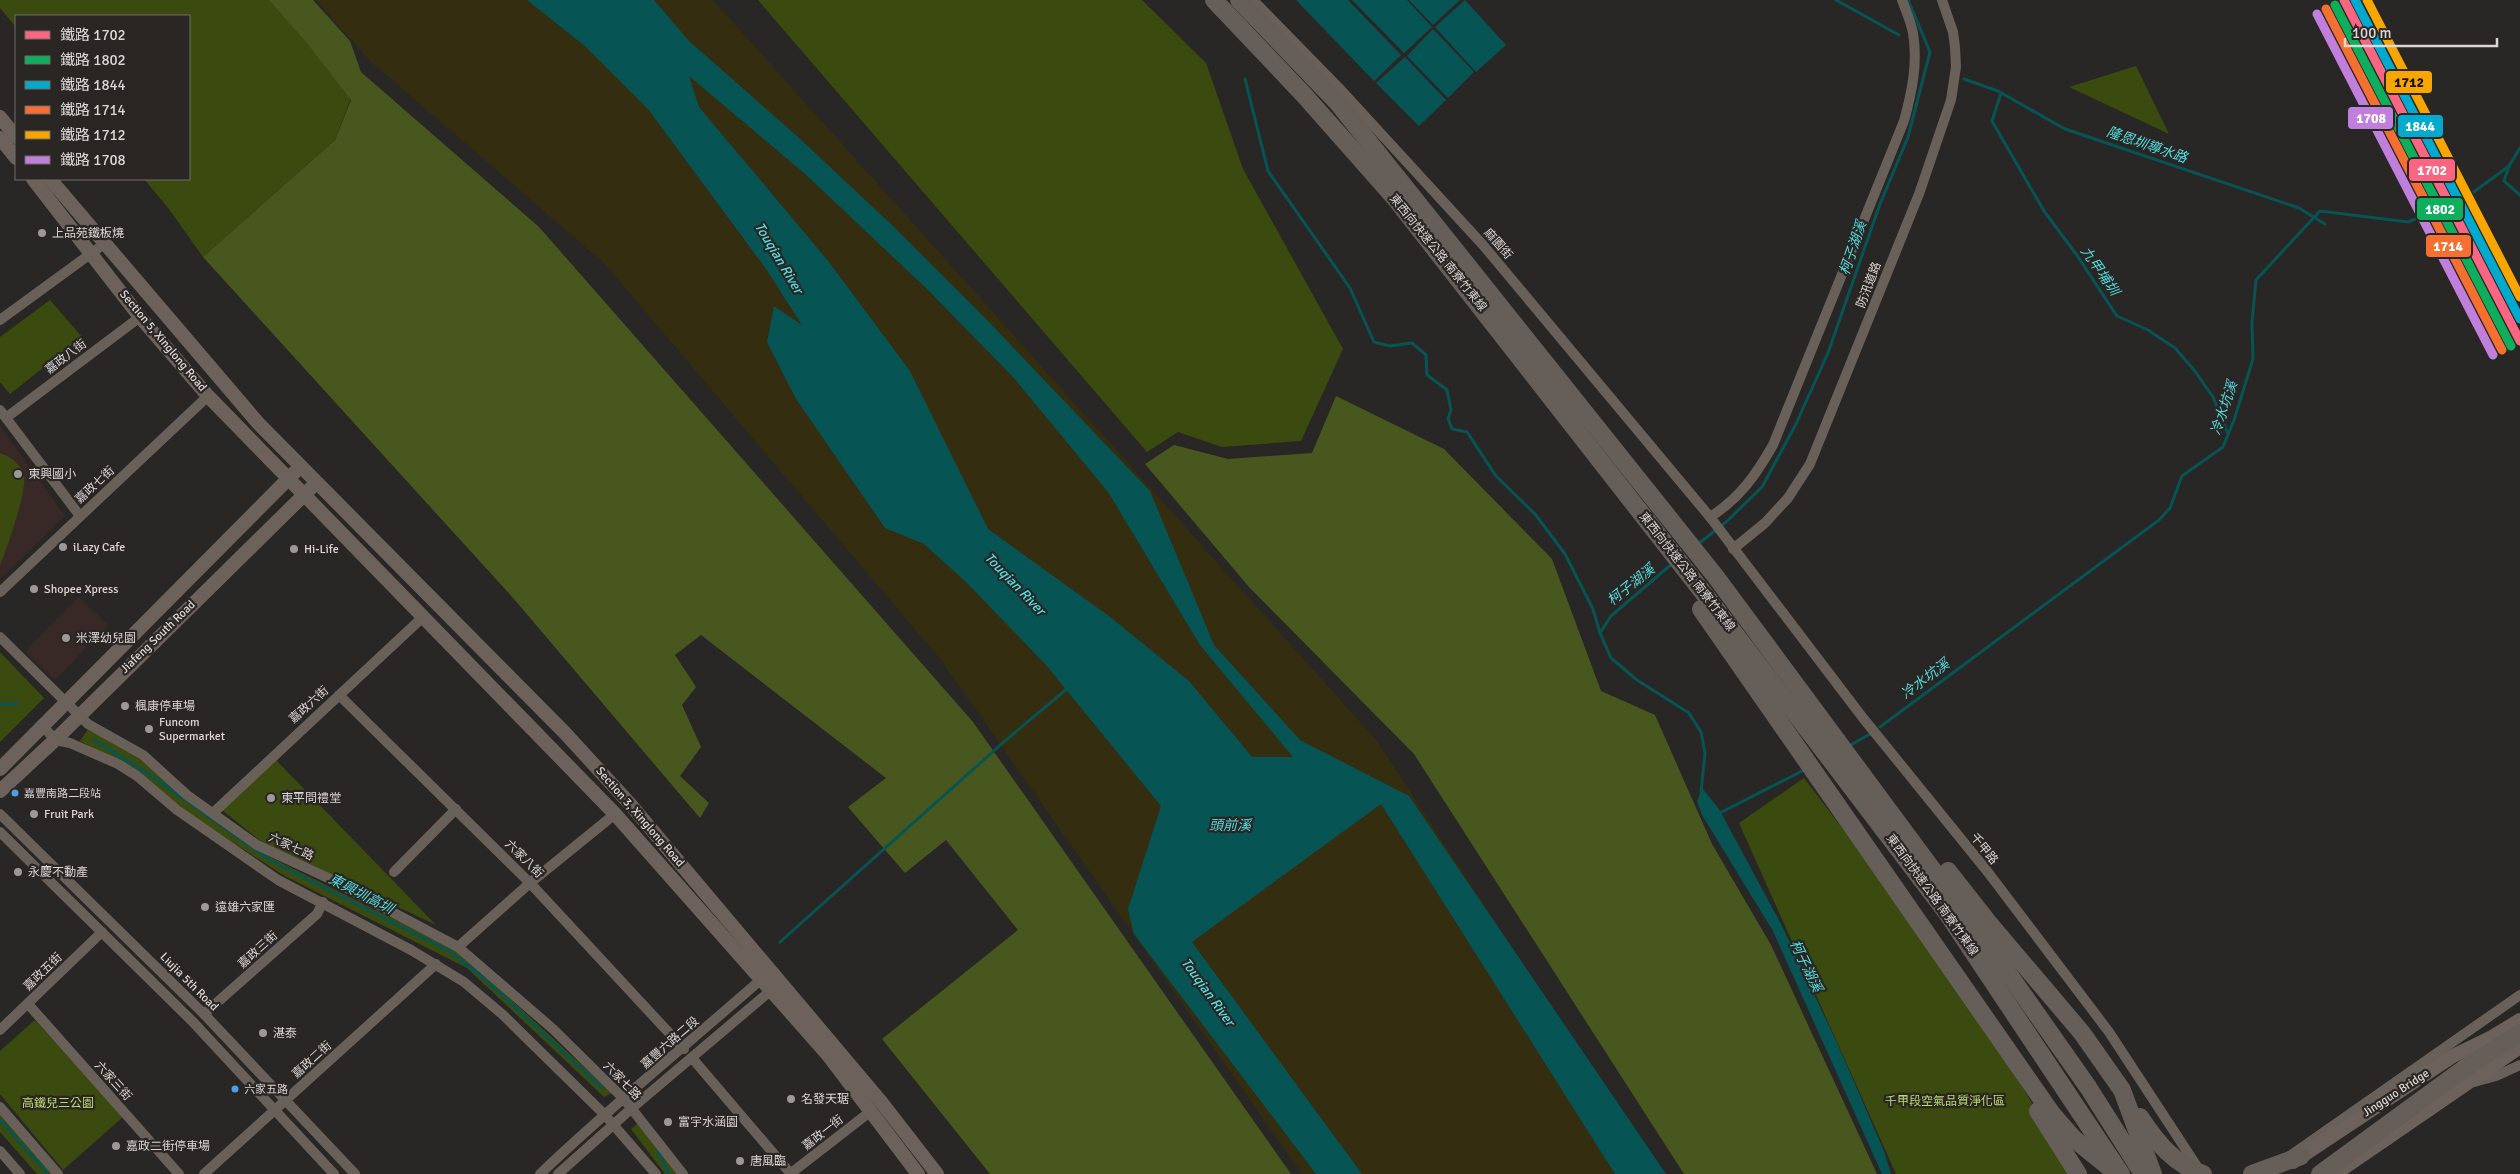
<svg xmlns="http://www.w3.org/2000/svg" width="2520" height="1174" font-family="Signika,'Noto Sans TC',sans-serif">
	<rect width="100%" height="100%" fill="#292725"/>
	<g fill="#392926">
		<path d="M 0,426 L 65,516 L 0,579 Z"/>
		<path d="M 78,597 L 108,625 L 55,680 L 25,652 Z"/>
	</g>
	<g fill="#3b4a0f">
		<path d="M 0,0 L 298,0 L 361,72 L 335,140 L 203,257 L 169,209 L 144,179 L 189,179 L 189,16 L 16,16 L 16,27 L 0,8 Z"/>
		<path d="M 758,0 L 1142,0 L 1206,63 L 1243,169 L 1343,349 L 1301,441 L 1222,447 L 1178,432 L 1147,452 Z"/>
		<path d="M 2136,66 L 2169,134 L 2069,87 Z"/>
		<path d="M 50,300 L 82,337 L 10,394 L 0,382 L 0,337 Z"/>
		<path d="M 0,453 C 11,457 21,464 24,476 C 27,492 7,548 0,565 Z"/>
		<path d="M 0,652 L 44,698 L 0,742 Z"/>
		<path d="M 88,729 L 140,759 L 194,804 L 270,857 L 448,946 L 465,957 L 612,1093 L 604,1097 L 467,968 L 283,875 L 197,819 L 132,769 L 80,741 Z"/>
		<path d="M 274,758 L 436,925 L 263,843 L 222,810 Z"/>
		<path d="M 1804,778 L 1871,866 L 1983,1022 L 2075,1174 L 1896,1174 L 1739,823 Z"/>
		<path d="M 35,1020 L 123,1117 L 63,1170 L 0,1094 L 0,1051 Z"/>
		<path d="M 0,1113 L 55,1174 L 37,1174 L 0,1132 Z"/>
		<path d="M 638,1123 L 679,1174 L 665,1174 L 631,1129 Z"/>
	</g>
	<g fill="#48571e">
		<path d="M 269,0 L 313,0 L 350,41 L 361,72 L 539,227 L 973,722 L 1291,1174 L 990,1174 L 882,1039 L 1018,930 L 946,840 L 905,873 L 848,807 L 886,778 L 701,635 L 675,655 L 696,687 L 682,705 L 701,747 L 680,776 L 709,803 L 700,818 L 514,599 L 203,257 L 335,140 L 351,100 L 307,43 Z"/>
		<path d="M 1336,396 L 1444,449 L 1552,559 L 1601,691 L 1655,715 L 1712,844 L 1771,945 L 1877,1174 L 1684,1174 L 1414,754 L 1249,587 L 1145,464 L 1174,445 L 1228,459 L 1312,453 Z"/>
	</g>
	<path fill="#342d10" d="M 316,0 L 713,0 L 1377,741 L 1660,1174 L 1302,1174 L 941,660 L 604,263 L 370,61 Z"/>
	<g fill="#075455" fill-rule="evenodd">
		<path d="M 527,0 L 654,0 L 689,41 L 797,136 L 894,227 L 988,321 L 1150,491 L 1214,645 L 1300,740 L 1409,796 L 1666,1174 L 1615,1174 L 1381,804 L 1192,942 L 1362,1174 L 1316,1174 L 1134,934 L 1128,909 L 1161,806 L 1046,665 L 967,583 L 924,544 L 885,528 L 796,399 L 767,342 L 774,306 L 802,325 L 766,269 L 648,109 L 586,47 ZM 689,76 L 804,173 L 927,289 L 1013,377 L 1108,492 L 1200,645 L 1293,757 L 1252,757 L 1189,681 L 1109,616 L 988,529 L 910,371 L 829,262 L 699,107 Z"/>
		<path d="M 1296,0 L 1348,0 L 1401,55 L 1374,81 Z"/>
		<path d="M 1352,0 L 1407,0 L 1432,27 L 1404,53 Z"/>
		<path d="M 1409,0 L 1460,0 L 1433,25 Z"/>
		<path d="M 1465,0 L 1506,45 L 1476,72 L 1435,27 Z"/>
		<path d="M 1433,29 L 1474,72 L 1448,98 L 1407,56 Z"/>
		<path d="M 1405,57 L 1446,100 L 1419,126 L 1376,83 Z"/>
		<path d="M 1702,788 L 1719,809 L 1782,926 L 1837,1043 L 1884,1151 L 1891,1174 L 1882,1174 L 1773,931 L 1702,815 L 1697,801 Z"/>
	</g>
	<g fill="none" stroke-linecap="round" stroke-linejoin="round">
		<g stroke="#075455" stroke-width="3">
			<path d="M 1836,0 L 1899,35"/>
			<path d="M 1245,79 L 1268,171 L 1350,288 L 1374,342 L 1390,346 L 1412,343 L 1426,355 L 1427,375 L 1447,390 L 1451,410 L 1448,419 L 1452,429 L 1467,432 L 1496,476 L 1535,514 L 1565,554 L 1593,609 L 1600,633"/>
			<path d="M 1964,79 L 1998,91 L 2065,129 L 2299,208 L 2325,224"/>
			<path d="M 2001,93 L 1992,121 L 2044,211 L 2076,254 L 2117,316 L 2148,330 L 2175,348 L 2194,370 L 2213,397 L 2228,434"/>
			<path d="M 2509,166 L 2504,181 L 2520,195"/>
			<path d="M 1698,544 L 1725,523 L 1762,487 L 1795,426 L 1828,353 L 1880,204 L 1908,137 L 1930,52 L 1908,0"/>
			<path d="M 1673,563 L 1611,616 L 1600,633 L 1611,658 L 1637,680 L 1689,713 L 1701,732 L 1705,753 L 1701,792"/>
			<path d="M 0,704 L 17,704"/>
			<path d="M 1880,727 L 2159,520 L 2170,508 L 2182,476 L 2223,447 L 2234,420 L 2253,359 L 2252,322 L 2256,280 L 2320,211 L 2408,222 L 2467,197 L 2509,166 L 2520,148"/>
			<path d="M 94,740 L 153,777 L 270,860 L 449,951 L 479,974 L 602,1088"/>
			<path d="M 1849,746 L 1870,734"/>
			<path d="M 1718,814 L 1806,769"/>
			<path d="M 780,942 L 1006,740 L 1068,688"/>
			<path d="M 0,1120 L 48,1174"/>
			<path d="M 658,1152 L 669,1174"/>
		</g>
		<g stroke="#6a605a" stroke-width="10">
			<path d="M 1253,0 L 1339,88 L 1483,245 L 1710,517 L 1863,718 L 1987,871 L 2109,1032 L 2200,1171"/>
			<path d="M 0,320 L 104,244"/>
			<path d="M 0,410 L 80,516"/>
			<path d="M 7,417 L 140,317"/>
			<path d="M 1710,517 C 1739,499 1756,475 1773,445 L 1904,121 C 1912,92 1918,63 1913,33 C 1911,22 1906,11 1902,0"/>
			<path d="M 1733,549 L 1765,523 L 1788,498 L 1810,464 L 1919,194 L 1951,100 L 1956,67 L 1955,47 L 1953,32 L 1942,0"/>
			<path d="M 0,592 L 208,396"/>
			<path d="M 0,637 L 88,724 L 143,755 L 187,795 L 257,845 L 328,878 L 458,947 L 553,1029 L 624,1099 L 683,1174"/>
			<path d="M 339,695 L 530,883 L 684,1049"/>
			<path d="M 43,726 L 55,740 L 70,743 L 118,764 L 137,776 L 177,810 L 278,880 L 411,950 L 464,982 L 502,1014 L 604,1114 L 656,1174"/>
			<path d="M 213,813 L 423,617"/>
			<path d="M 0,814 L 204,1014 L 355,1174"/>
			<path d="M 0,832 L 193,1022 L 334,1174"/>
			<path d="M 394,872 L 456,809"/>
			<path d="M 458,947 L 530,883 L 615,814"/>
			<path d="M 28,1004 L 179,1174"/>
			<path d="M 204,1014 L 317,914 L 323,902"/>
			<path d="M 0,1030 L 102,932"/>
			<path d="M 692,1058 L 791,1174"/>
			<path d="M 2474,1082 L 2496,1076 L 2520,1065"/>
			<path d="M 0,1107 L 58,1174"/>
			<path d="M 0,1151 L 20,1174"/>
			<path d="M 2291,1155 L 2520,995"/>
			<path d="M 204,1174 L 436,964"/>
			<path d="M 540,1174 C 612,1105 690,1042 765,976"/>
			<path d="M 558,1174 L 632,1108 L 775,987"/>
			<path d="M 790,1174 L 871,1111"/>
		</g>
		<g stroke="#6d625b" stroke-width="14">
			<path d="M 0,117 L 16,137"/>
			<path d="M 0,138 L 16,158"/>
			<path d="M 33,179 L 140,317 L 208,396 L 615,814 L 828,1055 L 918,1174"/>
			<path d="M 50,179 L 258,423 L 565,733 L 630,804 L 882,1103 L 937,1174"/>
			<path d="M 0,769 L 295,472"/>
			<path d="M 0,791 L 55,740 L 311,488"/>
			<path d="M 2293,1162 L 2453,1056 L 2492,1037 L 2520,1020"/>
			<path d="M 2335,1174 L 2520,1047"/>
		</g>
		<g stroke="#665e58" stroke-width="18">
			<path d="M 1214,0 L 1304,95 L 1395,198 L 1716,609 L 1947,913 L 2121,1174"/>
			<path d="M 1239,0 L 1337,102 L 1716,577 L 1989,946 L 2088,1087 L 2143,1174"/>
			<path d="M 1701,609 L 2052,1114 L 2073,1138 L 2115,1172"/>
			<path d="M 1948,871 L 1988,922 L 2082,1033 L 2122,1090 L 2153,1174"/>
			<path d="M 2038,1111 L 2078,1174"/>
			<path d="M 2140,1117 C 2157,1143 2174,1164 2203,1174"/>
			<path d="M 2252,1174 L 2301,1156"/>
			<path d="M 2320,1174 L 2465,1068 L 2520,1033"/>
		</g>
		<g stroke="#2a2624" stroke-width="12">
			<path id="rail-1" d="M 2344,0 L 2520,341"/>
		</g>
		<g stroke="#2a2624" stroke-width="12">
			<path id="rail-2" d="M 2335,5 L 2511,346"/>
		</g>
		<g stroke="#2a2624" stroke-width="12">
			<path id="rail-3" d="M 2355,0 L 2520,319"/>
		</g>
		<g stroke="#2a2624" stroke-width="12">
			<path id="rail-4" d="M 2326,9 L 2502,350"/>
		</g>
		<g stroke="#2a2624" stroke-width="12">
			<path id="rail-5" d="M 2367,0 L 2520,297"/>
		</g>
		<g stroke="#2a2624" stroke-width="12">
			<path id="rail-6" d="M 2317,14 L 2493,355"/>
		</g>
		<use href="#rail-1" stroke="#fa6682" stroke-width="9"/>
		<use href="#rail-2" stroke="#0daf5c" stroke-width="9"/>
		<use href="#rail-3" stroke="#00a9ce" stroke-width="9"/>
		<use href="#rail-4" stroke="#f46f30" stroke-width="9"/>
		<use href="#rail-5" stroke="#f7a600" stroke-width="9"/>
		<use href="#rail-6" stroke="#c07fdc" stroke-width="9"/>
	</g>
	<g fill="#9c9998" stroke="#2a2624" stroke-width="2">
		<circle cx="42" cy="233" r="5"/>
		<circle cx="18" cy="474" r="5"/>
		<circle cx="63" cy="547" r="5"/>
		<circle cx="294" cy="549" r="5"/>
		<circle cx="34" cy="589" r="5"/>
		<circle cx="66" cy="638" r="5"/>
		<circle cx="125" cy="706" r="5"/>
		<circle cx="149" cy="729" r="5"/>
		<circle cx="271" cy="798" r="5"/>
		<circle cx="34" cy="814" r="5"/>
		<circle cx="18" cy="872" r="5"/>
		<circle cx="205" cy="907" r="5"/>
		<circle cx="263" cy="1033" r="5"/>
		<circle cx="791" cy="1099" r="5"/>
		<circle cx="668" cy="1122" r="5"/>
		<circle cx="116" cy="1146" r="5"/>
		<circle cx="740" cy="1161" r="5"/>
	</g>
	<g fill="#4d9ee5" stroke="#2a2624" stroke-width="2">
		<circle cx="15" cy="793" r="4.5"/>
		<circle cx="235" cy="1089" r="4.5"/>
	</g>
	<g text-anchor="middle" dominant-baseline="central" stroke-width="4.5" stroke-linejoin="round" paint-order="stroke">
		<g font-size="11" fill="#dad7d6" stroke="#2a2624" text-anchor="start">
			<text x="24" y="793">嘉豐南路二段站</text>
			<text x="244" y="1089">六家五路</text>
		</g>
		<g font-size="12" fill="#dad7d6" stroke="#2a2624" text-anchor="start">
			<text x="52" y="233">上品苑鐵板燒</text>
			<text x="28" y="474">東興國小</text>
			<text x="73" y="547">iLazy Cafe</text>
			<text x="304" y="549">Hi-Life</text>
			<text x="44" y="589">Shopee Xpress</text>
			<text x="76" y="638">米澤幼兒園</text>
			<text x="135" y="706">楓康停車場</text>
			<text x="159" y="722">Funcom<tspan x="159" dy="14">Supermarket</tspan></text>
			<text x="281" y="798">東平問禮堂</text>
			<text x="44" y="814">Fruit Park</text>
			<text x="28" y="872">永慶不動產</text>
			<text x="215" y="907">遠雄六家匯</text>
			<text x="273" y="1033">湛泰</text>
			<text x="801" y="1099">名發天琚</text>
			<text x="678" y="1122">富宇水涵園</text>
			<text x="126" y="1146">嘉政二街停車場</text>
			<text x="750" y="1161">唐風臨</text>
		</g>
		<g font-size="12" fill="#dad7d6" stroke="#2a2624">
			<text transform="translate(1498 244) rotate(49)">麻園街</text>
			<text transform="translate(1438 253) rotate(51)">東西向快速公路 南寮竹東線</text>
			<text transform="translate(1869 285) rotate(-69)">防汛道路</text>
			<text transform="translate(163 341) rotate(50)">Section 5, Xinglong Road</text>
			<text transform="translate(66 357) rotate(-37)">嘉政八街</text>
			<text transform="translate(95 485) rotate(-43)">嘉政七街</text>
			<text transform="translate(1687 572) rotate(52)">東西向快速公路 南寮竹東線</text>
			<text transform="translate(158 637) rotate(-44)">Jiafeng South Road</text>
			<text transform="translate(309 705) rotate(-42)">嘉政六街</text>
			<text transform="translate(640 817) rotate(49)">Section 3, Xinglong Road</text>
			<text transform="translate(291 847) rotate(25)">六家七路</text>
			<text transform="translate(1984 849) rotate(51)">千甲路</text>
			<text transform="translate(524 859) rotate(45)">六家八街</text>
			<text transform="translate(1932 895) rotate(54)">東西向快速公路 南寮竹東線</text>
			<text transform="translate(258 950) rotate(-42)">嘉政三街</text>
			<text transform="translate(43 972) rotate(-44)">嘉政五街</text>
			<text transform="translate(189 982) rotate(45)">Liujia 5th Road</text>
			<text transform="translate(670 1043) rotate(-41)">嘉豐六路二段</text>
			<text transform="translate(312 1060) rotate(-42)">嘉政二街</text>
			<text transform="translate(113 1081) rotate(48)">六家三街</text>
			<text transform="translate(622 1081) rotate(46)">六家七路</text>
			<text transform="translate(2396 1093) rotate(-33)">Jingguo Bridge</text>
			<text transform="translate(823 1133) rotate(-38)">嘉政一街</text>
		</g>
		<g font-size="12" fill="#bbdd6b" stroke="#2a2624">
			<text x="1945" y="1101">千甲段空氣品質淨化區</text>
			<text x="58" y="1103">高鐵兒三公園</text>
		</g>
		<g font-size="14" font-style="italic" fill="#53dcdf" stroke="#2a2624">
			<text transform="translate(2147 145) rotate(19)">隆恩圳導水路</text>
			<text transform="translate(1853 248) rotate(-71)">柯子湖溪</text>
			<text transform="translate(779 258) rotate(59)">Touqian River</text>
			<text transform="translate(2100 271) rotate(55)">九甲埔圳</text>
			<text transform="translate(2224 408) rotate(-71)">冷水坑溪</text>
			<text transform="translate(1015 584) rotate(46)">Touqian River</text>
			<text transform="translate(1631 585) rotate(-39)">柯子湖溪</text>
			<text transform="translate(1925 679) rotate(-37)">冷水坑溪</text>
			<text x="1230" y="825">頭前溪</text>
			<text transform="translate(361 894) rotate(27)">東興圳高圳</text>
			<text transform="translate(1806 966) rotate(64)">柯子湖溪</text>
			<text transform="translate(1208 992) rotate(54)">Touqian River</text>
		</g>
	</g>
	<g stroke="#2a2624" stroke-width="2">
		<rect x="2385" y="70" width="48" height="24" rx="5" fill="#f7a600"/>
		<rect x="2347" y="106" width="47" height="24" rx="5" fill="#c07fdc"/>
		<rect x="2397" y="114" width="47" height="24" rx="5" fill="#00a9ce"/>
		<rect x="2408" y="158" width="48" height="24" rx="5" fill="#fa6682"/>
		<rect x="2416" y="197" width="48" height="24" rx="5" fill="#0daf5c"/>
		<rect x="2425" y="234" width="47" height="24" rx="5" fill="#f46f30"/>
	</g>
	<g font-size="14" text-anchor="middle" font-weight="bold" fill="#fff">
		<text x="2371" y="123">1708</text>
		<text x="2420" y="131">1844</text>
		<text x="2432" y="175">1702</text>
		<text x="2440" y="214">1802</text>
		<text x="2448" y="251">1714</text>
	</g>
	<g font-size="14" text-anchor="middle" font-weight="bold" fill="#111">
		<text x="2409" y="87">1712</text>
	</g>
	<rect x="15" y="15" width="175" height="165" fill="#2a2624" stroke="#706d6b"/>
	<rect x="25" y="31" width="25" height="8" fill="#fa6682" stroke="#706d6b"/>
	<text x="60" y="40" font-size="15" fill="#dad7d6">鐵路 1702</text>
	<rect x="25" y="56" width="25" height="8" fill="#0daf5c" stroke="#706d6b"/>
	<text x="60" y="65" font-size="15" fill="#dad7d6">鐵路 1802</text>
	<rect x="25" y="81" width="25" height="8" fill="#00a9ce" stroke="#706d6b"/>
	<text x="60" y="90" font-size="15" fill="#dad7d6">鐵路 1844</text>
	<rect x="25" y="106" width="25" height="8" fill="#f46f30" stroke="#706d6b"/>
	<text x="60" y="115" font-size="15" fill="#dad7d6">鐵路 1714</text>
	<rect x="25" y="131" width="25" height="8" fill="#f7a600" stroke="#706d6b"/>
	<text x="60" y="140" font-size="15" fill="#dad7d6">鐵路 1712</text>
	<rect x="25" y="156" width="25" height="8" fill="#c07fdc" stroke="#706d6b"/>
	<text x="60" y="165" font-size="15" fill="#dad7d6">鐵路 1708</text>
	<path d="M2345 38v8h152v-8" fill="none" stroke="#dad7d6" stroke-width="2.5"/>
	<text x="2352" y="38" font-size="15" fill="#dad7d6" stroke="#2a2624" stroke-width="4" paint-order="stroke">100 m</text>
</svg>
